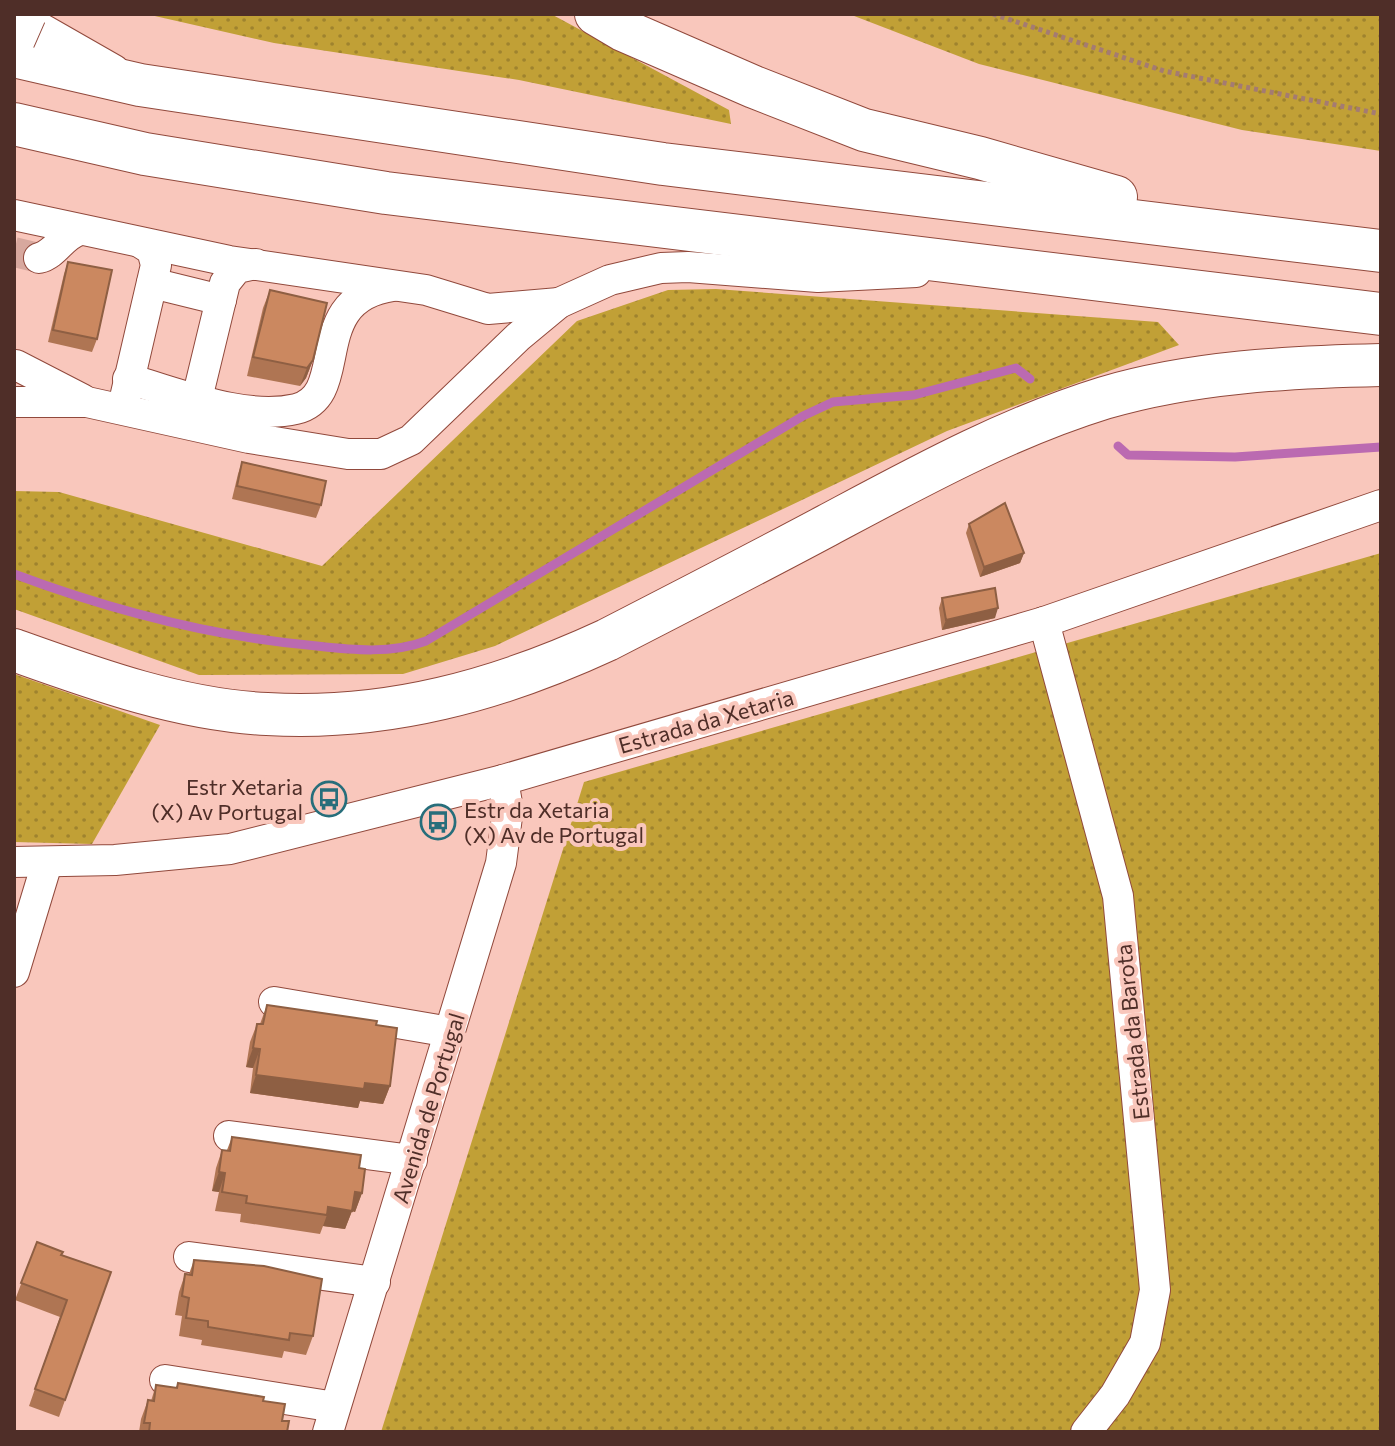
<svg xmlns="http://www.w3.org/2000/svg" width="1395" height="1446" font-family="Commissioner,sans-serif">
	<defs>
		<pattern id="grass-dots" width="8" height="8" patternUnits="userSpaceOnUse" patternTransform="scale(2)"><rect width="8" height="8" fill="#c1a036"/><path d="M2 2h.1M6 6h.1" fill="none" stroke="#9f832e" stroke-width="1.8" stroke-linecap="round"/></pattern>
	</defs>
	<rect width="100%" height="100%" fill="#f9c7bc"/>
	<g fill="url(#grass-dots)">
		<path d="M 146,14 L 551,14 L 729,110 L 731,124 L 519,80 L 274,43 Z"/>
		<path d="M 849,14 L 1381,14 L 1381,151 L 1242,130 L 979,64 Z"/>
		<path d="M 716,289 L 1158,322 L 1179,345 L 947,431 L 495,646 L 403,674 L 199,675 L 14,609 L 14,491 L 59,492 L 322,566 L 577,321 L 668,290 Z"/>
		<path d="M 1381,553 L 1381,1432 L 381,1432 L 584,782 Z"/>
		<path d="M 14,674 L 160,725 L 92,844 L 14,842 Z"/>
	</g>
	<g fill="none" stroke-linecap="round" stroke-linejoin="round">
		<g stroke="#bb6ab1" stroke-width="9">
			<path d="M 1118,446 L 1128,455 L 1235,457 L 1381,447"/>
			<path d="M 14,574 C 113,611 212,637 317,646 C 353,650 392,654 426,641 L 803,416 L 833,402 L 914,395 L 1016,368 L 1030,379"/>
		</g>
		<path stroke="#d7a89e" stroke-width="30" stroke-dasharray="30 15" stroke-linecap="butt" d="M 14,252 L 39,258"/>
		<g stroke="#91493c" stroke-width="32">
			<g id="minor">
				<path d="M 16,14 L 114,70"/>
				<path d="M 14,215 L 229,261 L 426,290 L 488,309 L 559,303"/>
				<path d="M 39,258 C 56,254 62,235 80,230"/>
				<path d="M 152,283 L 221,300"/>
				<path d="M 16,365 L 82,399"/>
				<path d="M 128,379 C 179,393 244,421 296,409 C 353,395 303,299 393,286"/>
				<path d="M 125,398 L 156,265 L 152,250 L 141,243"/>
				<path d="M 14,402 L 87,402 L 249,438 L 348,454 L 381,454 L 411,440 L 518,337 L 559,303 L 610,280 L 661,268 L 688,267 L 818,277 L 916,272"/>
				<path d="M 189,416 L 194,411 L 225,283 L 237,268 L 256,264"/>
				<path d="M 1044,622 L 1118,896 L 1155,1290 L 1145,1343 L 1115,1395 L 1086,1432"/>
				<path d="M 14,862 L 115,860 L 230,849 L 503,780 L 1044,622 L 1381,505"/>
				<path d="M 14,972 L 47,863"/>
				<path d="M 274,1002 L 450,1032"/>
				<path d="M 229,1136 L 412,1160"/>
				<path d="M 189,1257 L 375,1282"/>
				<path d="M 165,1380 L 335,1407"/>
				<path d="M 328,1432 L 501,863 L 508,809 L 503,780"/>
			</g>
		</g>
		<g stroke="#91493c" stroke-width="44">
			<g id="highway">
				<path d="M 596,14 L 623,30 L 754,87 L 864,130 L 980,158 L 1116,197"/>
				<path d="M 14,56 L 140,85 L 663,164 L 1381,251"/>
				<path d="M 14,124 L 145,154 L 386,193 L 1381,314"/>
				<path d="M 14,650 C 95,679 180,710 267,714 C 387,721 499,690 607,640 C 681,602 755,564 828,525 C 918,477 1007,428 1104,398 C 1192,372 1289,367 1381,365"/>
			</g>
		</g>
		<path stroke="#a47b72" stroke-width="5" stroke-dasharray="4 4" stroke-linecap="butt" d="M 993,14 L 1164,71 L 1381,114"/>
		<use href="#minor" stroke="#fff" stroke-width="30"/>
		<use href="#highway" stroke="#fff" stroke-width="42"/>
		<g stroke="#91493c" stroke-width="44" stroke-linecap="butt">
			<path id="highway-bridge" d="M 14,39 L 25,14"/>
		</g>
		<use href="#highway-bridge" stroke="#fff" stroke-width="42"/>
	</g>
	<g fill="#af7553">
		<path d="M 68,262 L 97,339 L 92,352 L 48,342 L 64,274 Z"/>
		<path d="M 270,290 L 313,360 L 306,378 L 300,386 L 247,376 L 263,308 Z"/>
		<path d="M 242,462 L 321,505 L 316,518 L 232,499 L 238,474 Z"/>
		<path d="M 969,524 L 1024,553 L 1020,563 L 980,577 L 966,533 Z"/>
		<path d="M 942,598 L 995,618 L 942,630 L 939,608 Z"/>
		<path d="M 267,1005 L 376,1025 L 390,1086 L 383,1104 L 360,1101 L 358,1108 L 250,1093 L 253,1068 L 246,1067 L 250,1042 L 257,1024 L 260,1024 Z"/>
		<path d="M 232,1137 L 359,1168 L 362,1193 L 355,1212 L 352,1211 L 345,1229 L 323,1226 L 320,1234 L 240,1222 L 241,1214 L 215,1211 L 219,1192 L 212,1191 L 216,1168 L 222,1150 L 227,1150 Z"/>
		<path d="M 37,1242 L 61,1255 L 111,1272 L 59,1417 L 29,1406 L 60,1317 L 15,1300 Z"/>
		<path d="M 194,1260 L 313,1336 L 306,1355 L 284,1351 L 282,1358 L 201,1345 L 202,1340 L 179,1336 L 182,1316 L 175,1315 L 179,1292 L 185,1274 L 189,1274 Z"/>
		<path d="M 178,1383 L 263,1401 L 282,1421 L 287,1432 L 139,1432 L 141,1419 L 148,1400 L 151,1401 L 156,1385 L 176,1388 Z"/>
	</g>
	<g fill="#8e5f43">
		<path d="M 313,360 L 306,378 L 300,386 L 307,368 Z"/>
		<path d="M 1024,553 L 1020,563 L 980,577 L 984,567 Z"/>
		<path d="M 998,608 L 995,618 L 942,630 L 946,620 Z"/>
		<path d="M 253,1048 L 260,1049 L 253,1068 L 246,1067 Z"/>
		<path d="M 256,1075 L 365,1083 L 390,1086 L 383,1104 L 360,1101 L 358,1108 L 250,1093 Z"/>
		<path d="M 219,1172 L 225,1173 L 219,1192 L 212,1191 Z"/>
		<path d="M 355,1192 L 362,1193 L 355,1212 L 352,1211 L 345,1229 L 323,1226 L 327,1215 L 328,1207 Z"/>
	</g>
	<g fill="#cb8860" stroke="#8e5f43" stroke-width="2">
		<path d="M 68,262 L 112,270 L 97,339 L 53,330 Z"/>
		<path d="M 270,290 L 327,303 L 313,360 L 307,368 L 253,357 Z"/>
		<path d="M 242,462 L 326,481 L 321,505 L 237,486 Z"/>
		<path d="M 1005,503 L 1024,553 L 984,567 L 969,524 Z"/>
		<path d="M 995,588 L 998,608 L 946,620 L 942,598 Z"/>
		<path d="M 267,1005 L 377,1021 L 376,1025 L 397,1028 L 390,1086 L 365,1083 L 364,1089 L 256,1075 L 260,1049 L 253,1048 L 257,1024 L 263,1024 Z"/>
		<path d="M 232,1137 L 361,1155 L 359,1168 L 365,1169 L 362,1193 L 355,1192 L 352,1211 L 328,1207 L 327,1215 L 246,1203 L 247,1196 L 222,1192 L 225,1173 L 219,1172 L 222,1150 L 230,1151 Z"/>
		<path d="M 37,1242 L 63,1252 L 61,1255 L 111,1272 L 65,1400 L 35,1389 L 67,1300 L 21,1283 Z"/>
		<path d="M 194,1260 L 264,1266 L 322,1279 L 313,1336 L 290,1333 L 289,1340 L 208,1327 L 208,1321 L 186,1318 L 189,1298 L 182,1296 L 185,1274 L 192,1275 Z"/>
		<path d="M 178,1383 L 264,1397 L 263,1401 L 285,1404 L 282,1421 L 289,1421 L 287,1432 L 149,1432 L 150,1423 L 144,1423 L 148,1400 L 154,1401 L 156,1385 L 177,1388 Z"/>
	</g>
	<defs>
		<g id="bus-ring" transform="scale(1.8)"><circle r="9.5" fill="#f9c7bc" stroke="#276e7b" stroke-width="1.5"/><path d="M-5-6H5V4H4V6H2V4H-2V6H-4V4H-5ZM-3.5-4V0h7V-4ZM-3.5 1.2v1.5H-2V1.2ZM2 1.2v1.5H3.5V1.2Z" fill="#276e7b"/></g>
	</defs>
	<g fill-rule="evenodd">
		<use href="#bus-ring" x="329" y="799"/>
		<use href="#bus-ring" x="438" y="822"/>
	</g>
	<g text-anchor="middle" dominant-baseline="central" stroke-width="8" stroke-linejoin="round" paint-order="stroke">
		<g font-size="22" fill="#4f2e28" stroke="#f9c7bc">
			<text transform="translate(706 721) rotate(-16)">Estrada da Xetaria</text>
			<text transform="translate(1132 1032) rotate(-96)">Estrada da Barota</text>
			<text transform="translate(428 1108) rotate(-73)">Avenida de Portugal</text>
		</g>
		<g font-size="22" fill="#4f2e28" stroke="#f9c7bc" text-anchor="end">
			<text x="303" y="786">Estr Xetaria<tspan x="303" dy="25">(X) Av Portugal</tspan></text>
			<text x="464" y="809" text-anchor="start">Estr da Xetaria<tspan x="464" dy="25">(X) Av de Portugal</tspan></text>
		</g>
	</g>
	<rect width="1395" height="1446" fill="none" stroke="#4f2e28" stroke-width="32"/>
</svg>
